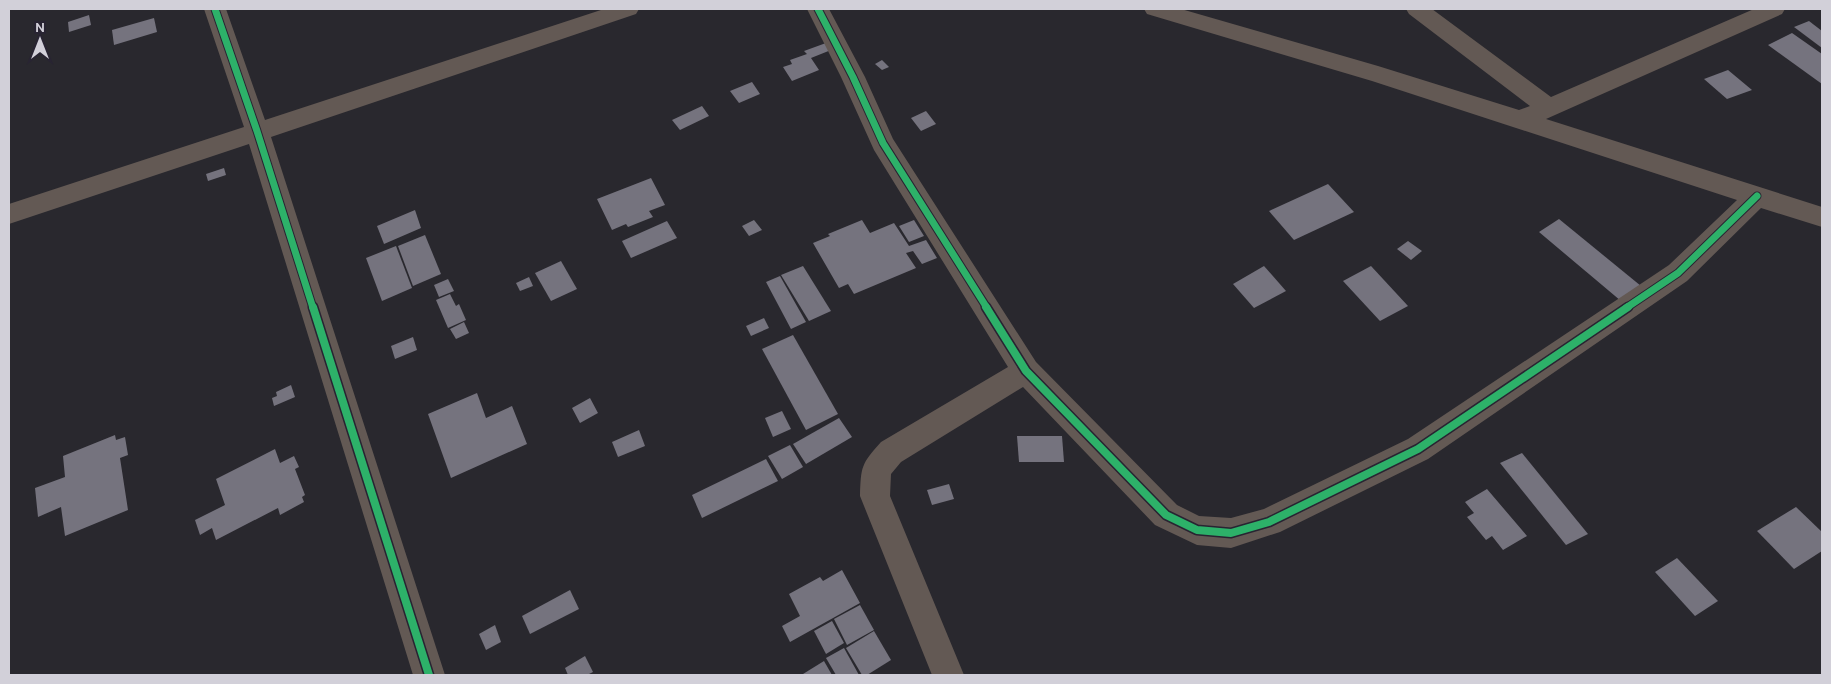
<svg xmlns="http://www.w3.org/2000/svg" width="1831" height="684" font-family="Overpass,sans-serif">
	<rect width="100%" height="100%" fill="#29282e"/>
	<g fill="#75737e">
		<path d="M 89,15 L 91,25 L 69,32 L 68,22 Z"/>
		<path d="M 154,18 L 157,32 L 114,45 L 112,30 Z"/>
		<path d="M 1809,21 L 1822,31 L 1822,48 L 1794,27 Z"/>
		<path d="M 1792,33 L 1822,54 L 1822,84 L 1768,45 Z"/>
		<path d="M 826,43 L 831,50 L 811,58 L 819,70 L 792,81 L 783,67 L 792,64 L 790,60 L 807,54 L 804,51 Z"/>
		<path d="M 882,60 L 889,67 L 882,70 L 875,64 Z"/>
		<path d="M 1728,70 L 1752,90 L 1727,99 L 1704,79 Z"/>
		<path d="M 752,82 L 760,94 L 739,103 L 730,91 Z"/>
		<path d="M 702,106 L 709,116 L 680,130 L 672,120 Z"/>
		<path d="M 926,111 L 936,124 L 921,131 L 911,118 Z"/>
		<path d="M 224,168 L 226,175 L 208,181 L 206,174 Z"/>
		<path d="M 651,178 L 665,205 L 649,211 L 653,217 L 628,227 L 626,224 L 612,230 L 597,199 Z"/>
		<path d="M 1328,184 L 1354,212 L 1294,240 L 1269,211 Z"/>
		<path d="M 415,210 L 421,228 L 384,244 L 377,226 Z"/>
		<path d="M 1559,219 L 1641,286 L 1621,301 L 1539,232 Z"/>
		<path d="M 754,220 L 762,230 L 749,236 L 742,226 Z"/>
		<path d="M 862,220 L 870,233 L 894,223 L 909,246 L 926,240 L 937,258 L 922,264 L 913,251 L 906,253 L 916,268 L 854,294 L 848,284 L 839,288 L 813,243 L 830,236 L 828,234 Z"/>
		<path d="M 914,220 L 924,236 L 909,242 L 899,226 Z"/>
		<path d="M 667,221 L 677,238 L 631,258 L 622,241 Z"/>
		<path d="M 425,235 L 441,274 L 413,286 L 398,246 Z"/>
		<path d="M 1408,241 L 1422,251 L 1411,260 L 1397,249 Z"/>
		<path d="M 396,246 L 412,288 L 382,301 L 366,258 Z"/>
		<path d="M 561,261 L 577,289 L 551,301 L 535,273 Z"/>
		<path d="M 803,266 L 831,311 L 809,321 L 781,275 Z"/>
		<path d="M 1264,266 L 1286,291 L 1254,308 L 1233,284 Z"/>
		<path d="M 1371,266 L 1408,306 L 1380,321 L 1343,281 Z"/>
		<path d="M 780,276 L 806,322 L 791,329 L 766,282 Z"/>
		<path d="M 529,277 L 533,286 L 520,291 L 516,283 Z"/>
		<path d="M 448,279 L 454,291 L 439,297 L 434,285 Z"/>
		<path d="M 450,294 L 456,306 L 459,304 L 466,320 L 448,328 L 436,300 Z"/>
		<path d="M 764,318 L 769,328 L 751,336 L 746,326 Z"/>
		<path d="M 464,322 L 469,333 L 456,339 L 450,329 Z"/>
		<path d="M 793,335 L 838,414 L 806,430 L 762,349 Z"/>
		<path d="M 413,337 L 417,350 L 395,359 L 391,346 Z"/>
		<path d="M 291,385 L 295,397 L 274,406 L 272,398 L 277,396 L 276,392 Z"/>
		<path d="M 477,393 L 486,418 L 512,406 L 527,444 L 451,478 L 428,414 Z"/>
		<path d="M 590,398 L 598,413 L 580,423 L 572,408 Z"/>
		<path d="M 782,411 L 791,429 L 773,437 L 765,418 Z"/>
		<path d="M 839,418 L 852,437 L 806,464 L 793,444 Z"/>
		<path d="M 639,430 L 645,446 L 618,457 L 612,442 Z"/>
		<path d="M 115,435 L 116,440 L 125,437 L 128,455 L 120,458 L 128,510 L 65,536 L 61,507 L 38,517 L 35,488 L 65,477 L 63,456 Z"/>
		<path d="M 1017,436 L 1062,436 L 1064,462 L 1019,462 Z"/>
		<path d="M 790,445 L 803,467 L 782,479 L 768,456 Z"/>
		<path d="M 275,449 L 280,463 L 294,456 L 299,467 L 295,469 L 305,495 L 302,497 L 304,502 L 280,515 L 278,508 L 216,540 L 212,528 L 200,535 L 195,520 L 225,505 L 216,479 Z"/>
		<path d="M 1522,453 L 1588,534 L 1566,545 L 1500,463 Z"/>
		<path d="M 766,459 L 778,481 L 702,518 L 692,495 Z"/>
		<path d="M 949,484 L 954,499 L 932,505 L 927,490 Z"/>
		<path d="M 1487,489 L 1527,536 L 1503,550 L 1492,536 L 1486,540 L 1467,517 L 1474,513 L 1465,502 Z"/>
		<path d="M 1796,507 L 1822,532 L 1822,551 L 1794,569 L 1757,531 Z"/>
		<path d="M 1677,558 L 1718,601 L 1695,616 L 1655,572 Z"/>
		<path d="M 842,570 L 860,603 L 790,642 L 782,626 L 800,616 L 789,594 L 820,577 L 823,581 Z"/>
		<path d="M 570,590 L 579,609 L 530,634 L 522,616 Z"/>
		<path d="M 860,605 L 874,630 L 847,645 L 834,619 Z"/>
		<path d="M 832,621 L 844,643 L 826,654 L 814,631 Z"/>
		<path d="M 495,625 L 501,642 L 486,650 L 479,634 Z"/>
		<path d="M 874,631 L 891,660 L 867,675 L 862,675 L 846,648 Z"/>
		<path d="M 844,648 L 859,675 L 836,675 L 826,658 Z"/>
		<path d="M 585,656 L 593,672 L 587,675 L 568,675 L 565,668 Z"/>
		<path d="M 824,661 L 832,675 L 804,675 L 803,674 Z"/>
	</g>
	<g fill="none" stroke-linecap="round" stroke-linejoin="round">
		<g fill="#635954" fill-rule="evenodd">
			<path d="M 204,9 L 226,9 L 265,120 L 604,9 L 639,9 L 636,14 L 271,137 L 445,675 L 413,675 L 249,144 L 9,224 L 9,204 L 244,127 Z"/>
			<path d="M 807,9 L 829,9 L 865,77 L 893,139 L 1036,362 L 1177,505 L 1199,516 L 1231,518 L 1264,509 L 1408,439 L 1669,265 L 1737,200 L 1372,81 L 1147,14 L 1144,9 L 1181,9 L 1378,66 L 1519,110 L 1530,106 L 1409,14 L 1406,9 L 1432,9 L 1551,97 L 1754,9 L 1785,9 L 1782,14 L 1546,119 L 1822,207 L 1822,227 L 1761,208 L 1687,281 L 1428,459 L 1280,532 L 1231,548 L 1197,545 L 1155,525 L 1023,387 L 901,462 L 891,474 L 890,496 L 964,675 L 932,675 L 860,496 C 861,467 861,464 881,442 L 1008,367 L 874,150 L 841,77 Z"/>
		</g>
		<g stroke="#282432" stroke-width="9">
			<g id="cycleway-far1">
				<path d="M 215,9 L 257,131 L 313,308"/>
				<path d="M 818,9 L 853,77 L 883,143 L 987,308"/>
				<path d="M 1626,308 L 1678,273 L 1757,196"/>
			</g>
		</g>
		<g stroke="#282432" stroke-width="11">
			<g id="cycleway">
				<path d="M 313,307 L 429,675"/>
				<path d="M 986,307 L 1026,371 L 1166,515 L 1197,530 L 1231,533 L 1269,522 L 1418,449 L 1628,307"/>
			</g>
		</g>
		<use href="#cycleway-far1" stroke="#2db169" stroke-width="7"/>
		<use href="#cycleway" stroke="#2db169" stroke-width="8"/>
	</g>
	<rect width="1831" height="684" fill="none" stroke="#d2d0d9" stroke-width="20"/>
	<g transform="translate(40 40)" stroke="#282432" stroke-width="4" paint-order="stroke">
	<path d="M0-4L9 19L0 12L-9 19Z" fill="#d2d0d9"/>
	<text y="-8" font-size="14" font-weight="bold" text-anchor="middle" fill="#d2d0d9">N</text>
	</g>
</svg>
